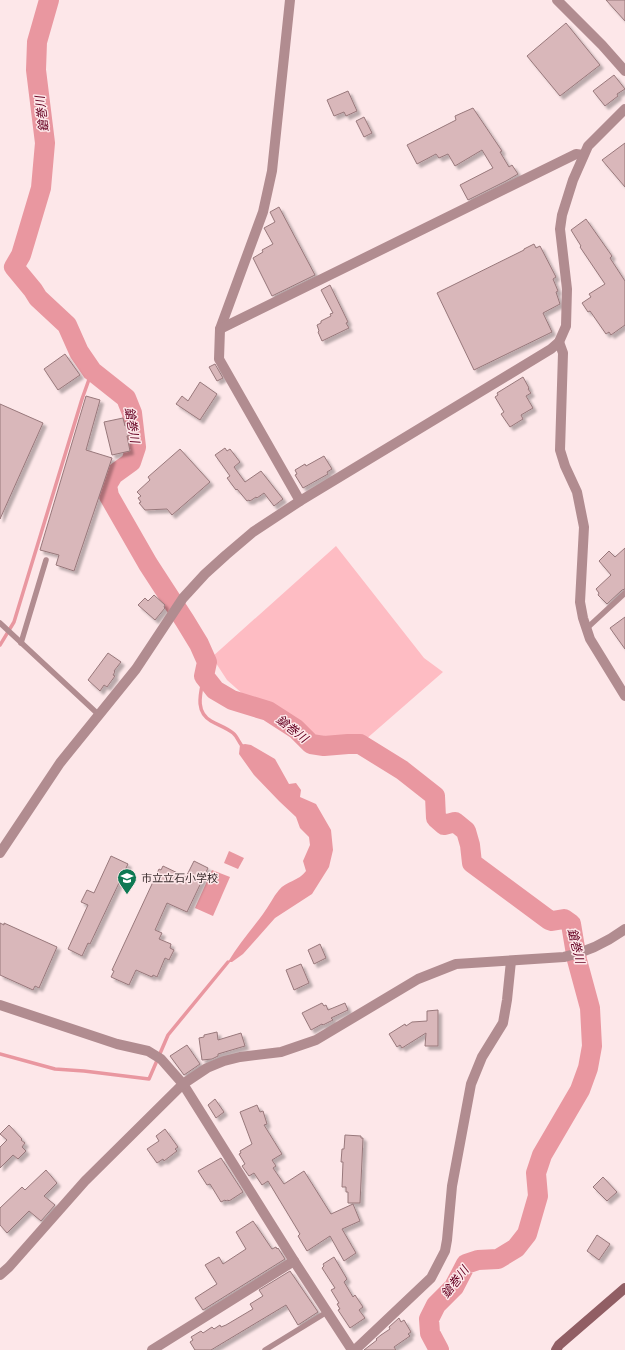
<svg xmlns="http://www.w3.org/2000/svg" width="625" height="1350" font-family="Bitter,'Noto Sans JP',serif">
	<defs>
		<filter id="shadow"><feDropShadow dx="3.5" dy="3.5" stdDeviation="1" flood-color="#0004"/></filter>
	</defs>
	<rect width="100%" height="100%" fill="#fde7e9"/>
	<path fill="#febcc3" d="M 336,546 L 424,658 L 443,672 L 365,740 L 348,739 L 324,741 L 311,737 L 289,717 L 245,696 L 227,680 L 212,657 Z"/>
	<g fill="#e997a0">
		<path d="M 245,744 L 251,745 L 275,759 L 289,784 L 296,783 L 301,790 L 300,797 L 316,804 L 331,830 L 333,850 L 329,867 L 312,894 L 275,918 L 243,954 L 232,962 L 228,962 C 238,945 251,930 263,914 C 269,906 273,897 279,890 C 286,881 299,881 306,871 L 303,861 L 310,845 L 309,837 L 300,828 L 296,817 L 279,801 L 254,775 L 239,754 L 240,745 Z"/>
		<path d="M 229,851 L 244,858 L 238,869 L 224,863 Z"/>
		<path d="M 212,870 L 230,877 L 213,916 L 195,908 Z"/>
	</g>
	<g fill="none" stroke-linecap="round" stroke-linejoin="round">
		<g stroke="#e997a0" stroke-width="3.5">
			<path d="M 0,645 L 14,622 L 82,399 L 92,371"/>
			<path d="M 204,676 C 201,692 194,711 211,721 C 218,725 227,728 233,733 C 238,737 239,744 244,748"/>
			<path d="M 0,1054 L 55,1069 L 84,1071 L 149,1079 L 168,1035 L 228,962"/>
		</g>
		<path stroke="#e997a0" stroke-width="20" d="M 49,0 L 37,42 L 36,70 L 45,143 L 41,188 L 21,255 L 14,267 L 33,290 L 38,298 L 67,325 L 79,352 L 92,371 L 126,398 L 132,413 L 136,447 L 131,462 L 113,475 L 107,485 L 109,496 L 148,564 L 185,621 L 199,644 L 207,662 L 204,676 L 215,690 L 232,700 L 268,711 L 296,729 L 311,744 L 324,746 L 348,744 L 360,744 L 402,770 L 435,796 L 436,818 L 444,825 L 455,822 L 466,831 L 470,845 L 472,863 L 549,920 L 552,921 L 564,919 L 571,924 L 577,960 L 590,1008 L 592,1046 L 588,1068 L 580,1090 L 542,1155 L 536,1173 L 538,1196 L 527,1234 L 516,1248 L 498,1259 L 478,1260 L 466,1264 L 454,1287 L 436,1305 L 429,1319 L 430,1333 L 439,1350"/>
	</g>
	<g fill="#d9b7ba" stroke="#98787b" filter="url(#shadow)">
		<path d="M 606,0 L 625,0 L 625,21 Z"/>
		<path d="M 566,23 L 600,65 L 560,96 L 527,56 Z"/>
		<path d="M 614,75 L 625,89 L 617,94 L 618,96 L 605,106 L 593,91 Z"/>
		<path d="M 348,91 L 357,111 L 346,116 L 344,112 L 334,116 L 327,100 Z"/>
		<path d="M 473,108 L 502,151 L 500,152 L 509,167 L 512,165 L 518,174 L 506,181 L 468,200 L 460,185 L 493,168 L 482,150 L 455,166 L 448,154 L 439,158 L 436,154 L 417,164 L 407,145 L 456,120 L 455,116 Z"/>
		<path d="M 364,117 L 372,133 L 364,137 L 356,121 Z"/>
		<path d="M 625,143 L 625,187 L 602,160 Z"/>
		<path d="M 279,207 L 315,275 L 272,296 L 253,258 L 263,252 L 262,250 L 273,244 L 264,228 L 275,222 L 270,212 Z"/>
		<path d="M 586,219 L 612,256 L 610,258 L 625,281 L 625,325 L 611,335 L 609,332 L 606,334 L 590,311 L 588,312 L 582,303 L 591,297 L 589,294 L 605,284 L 580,247 L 581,246 L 571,230 Z"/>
		<path d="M 534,244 L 536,248 L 540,246 L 556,277 L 553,279 L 558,291 L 556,292 L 560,304 L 543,313 L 552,332 L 474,370 L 437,293 L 524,250 L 524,249 Z"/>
		<path d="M 330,285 L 348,322 L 346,323 L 349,328 L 322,341 L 318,332 L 319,331 L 317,325 L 321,323 L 321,321 L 331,316 L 330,314 L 333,313 L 321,290 Z"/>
		<path d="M 65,354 L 80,375 L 58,390 L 44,369 Z"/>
		<path d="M 215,364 L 223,378 L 217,381 L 209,367 Z"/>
		<path d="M 523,377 L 529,388 L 528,389 L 531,393 L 526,396 L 533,408 L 521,415 L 523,419 L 510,427 L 501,414 L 504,412 L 495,397 L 498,395 L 497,393 Z"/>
		<path d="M 200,382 L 217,394 L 200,420 L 176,404 L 182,396 L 188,401 Z"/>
		<path d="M 86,396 L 100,400 L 86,450 L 112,458 L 74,571 L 56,565 L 59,555 L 40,550 Z"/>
		<path d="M 0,404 L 43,423 L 0,519 Z"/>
		<path d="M 123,418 L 125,426 L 128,425 L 131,435 L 127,436 L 130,451 L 112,455 L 104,422 Z"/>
		<path d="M 225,448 L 227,451 L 230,449 L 240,462 L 234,467 L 245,482 L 261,471 L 283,499 L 274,506 L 264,493 L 257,498 L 256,497 L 250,501 L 249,500 L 247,501 L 237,489 L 236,490 L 227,478 L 230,476 L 215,455 Z"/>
		<path d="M 180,449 L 210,482 L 172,515 L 167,509 L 145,510 L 139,503 L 141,502 L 138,498 L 141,496 L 137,492 L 150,480 L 148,477 Z"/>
		<path d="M 324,456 L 332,469 L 327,472 L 328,474 L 303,488 L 295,475 L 297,474 L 295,470 L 305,464 L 306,466 Z"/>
		<path d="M 625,548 L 625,589 L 622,590 L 607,604 L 598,595 L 599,593 L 596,589 L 611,575 L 599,561 L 609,551 L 615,557 Z"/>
		<path d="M 154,595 L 165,605 L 164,607 L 165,608 L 155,620 L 138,605 L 145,598 L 148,601 Z"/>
		<path d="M 625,617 L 625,649 L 610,628 Z"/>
		<path d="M 108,653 L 121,662 L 114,671 L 115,672 L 113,675 L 115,676 L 107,687 L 104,685 L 100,691 L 88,680 Z"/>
		<path d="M 111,856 L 128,864 L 90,944 L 88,943 L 82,956 L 68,949 L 88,905 L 81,902 L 87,890 L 94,893 Z"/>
		<path d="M 194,861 L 208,868 L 187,912 L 167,903 L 155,930 L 162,933 L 159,939 L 171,944 L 170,948 L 174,950 L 169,960 L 165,958 L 157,977 L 153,975 L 152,977 L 136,970 L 129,985 L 111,977 L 114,971 L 112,970 L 159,869 L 161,870 L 163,866 L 186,877 Z"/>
		<path d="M 0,923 L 4,925 L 4,923 L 57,947 L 39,988 L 35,986 L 33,990 L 0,975 Z"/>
		<path d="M 320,944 L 326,958 L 314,964 L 308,950 Z"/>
		<path d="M 301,964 L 309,983 L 294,990 L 286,970 Z"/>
		<path d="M 322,1003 L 324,1006 L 326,1005 L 328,1010 L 345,1003 L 348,1010 L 331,1018 L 333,1020 L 323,1025 L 322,1024 L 311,1030 L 302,1013 Z"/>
		<path d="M 438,1010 L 438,1046 L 425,1046 L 426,1033 L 402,1048 L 400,1045 L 397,1047 L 389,1034 L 405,1024 L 406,1026 L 412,1022 L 427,1021 L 427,1011 Z"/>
		<path d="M 217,1032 L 218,1040 L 241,1033 L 245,1046 L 218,1054 L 218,1056 L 212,1059 L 202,1060 L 199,1038 L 204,1037 L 204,1035 Z"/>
		<path d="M 187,1045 L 200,1064 L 184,1075 L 170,1056 Z"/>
		<path d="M 215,1099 L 224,1112 L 216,1118 L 208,1105 Z"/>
		<path d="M 257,1105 L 260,1112 L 263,1111 L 267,1124 L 264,1125 L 282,1154 L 272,1160 L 276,1166 L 273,1168 L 284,1184 L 304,1171 L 331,1214 L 353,1204 L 360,1221 L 342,1229 L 356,1253 L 344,1261 L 330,1236 L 307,1251 L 298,1236 L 300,1234 L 268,1181 L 262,1185 L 254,1173 L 249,1176 L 242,1166 L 245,1164 L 239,1154 L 241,1153 L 240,1151 L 252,1144 L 240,1112 Z"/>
		<path d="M 9,1125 L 22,1139 L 21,1140 L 25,1143 L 22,1147 L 26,1151 L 18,1159 L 13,1155 L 0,1168 L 0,1147 L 7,1140 L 0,1134 Z"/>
		<path d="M 165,1129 L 178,1147 L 175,1149 L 177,1151 L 164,1161 L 163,1159 L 157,1163 L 147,1149 L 159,1141 L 156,1136 Z"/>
		<path d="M 345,1135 L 361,1136 L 361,1138 L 363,1138 L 360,1203 L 348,1203 L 348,1192 L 346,1192 L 346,1187 L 342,1187 L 343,1162 L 341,1162 L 342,1149 L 344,1149 Z"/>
		<path d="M 221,1158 L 243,1192 L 229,1201 L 228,1200 L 226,1201 L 225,1200 L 221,1202 L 210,1184 L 207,1185 L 198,1171 Z"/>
		<path d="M 46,1170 L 57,1183 L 44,1196 L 55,1205 L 41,1221 L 29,1211 L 7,1233 L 0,1225 L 0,1208 L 22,1187 L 25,1190 Z"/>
		<path d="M 603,1177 L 617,1192 L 607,1201 L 593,1187 Z"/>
		<path d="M 253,1221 L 272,1249 L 276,1247 L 277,1249 L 278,1248 L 285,1259 L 203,1310 L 195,1298 L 217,1284 L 205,1265 L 219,1257 L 223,1264 L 246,1249 L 236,1232 Z"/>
		<path d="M 597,1235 L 610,1244 L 599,1260 L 587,1251 Z"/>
		<path d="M 334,1257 L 347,1279 L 344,1282 L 353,1297 L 355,1295 L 363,1307 L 359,1310 L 365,1318 L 350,1328 L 338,1310 L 340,1309 L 337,1304 L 339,1303 L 331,1290 L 335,1288 L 322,1268 L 324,1266 L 323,1264 Z"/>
		<path d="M 290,1271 L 318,1312 L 298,1325 L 286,1305 L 211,1350 L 195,1350 L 190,1342 L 193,1340 L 191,1337 L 201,1331 L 203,1333 L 212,1327 L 214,1329 L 220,1325 L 221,1327 L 226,1325 L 253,1309 L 250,1304 L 263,1296 L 259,1290 Z"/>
		<path d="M 399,1318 L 401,1322 L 404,1320 L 411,1332 L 408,1334 L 410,1336 L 394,1347 L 396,1350 L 364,1350 L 377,1340 L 376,1339 L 381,1335 L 390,1329 L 389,1327 Z"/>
	</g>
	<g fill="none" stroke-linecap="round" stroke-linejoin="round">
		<g stroke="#b18c90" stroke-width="5.5">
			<path d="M 0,623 L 99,715"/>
			<path d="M 586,629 L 625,593"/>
			<path d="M 21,643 L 46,560"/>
			<path d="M 265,1350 L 327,1312"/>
		</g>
		<g stroke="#b18c90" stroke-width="10">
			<path d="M 290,0 L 272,171 L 263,212 L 220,329 L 219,359 L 300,501"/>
			<path d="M 557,0 L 602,45 L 625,71"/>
			<path d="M 220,329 L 576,154 L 583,155"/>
			<path d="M 559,342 L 563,353 L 560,450 L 565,466 L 577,492 L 584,527 L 580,602 L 583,618 L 590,639 L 625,696"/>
			<path d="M 0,853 L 60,763 L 136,669 L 183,598 L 205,574 L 226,555 L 253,532 L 300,501 L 551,349 L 559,342 L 566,326 L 567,289 L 560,229 L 562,215 L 573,180 L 588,146 L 625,109"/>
			<path d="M 0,1275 L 9,1267 L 85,1181 L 183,1084 L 294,1261 L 352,1350"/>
			<path d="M 152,1350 L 294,1261"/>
			<path d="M 355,1350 L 431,1278 L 445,1251 L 447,1240 L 452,1186 L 471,1084 L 482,1057 L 503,1023 L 507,1000 L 511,961"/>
		</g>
		<path stroke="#b18c90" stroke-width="10" d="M 0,1005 L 117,1044 L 148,1051 L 161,1059 L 183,1084 L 207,1068 L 224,1061 L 240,1057 L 281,1052 L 316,1040 L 418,979 L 456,964 L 564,957 C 587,952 606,943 625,929"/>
		<path stroke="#915e64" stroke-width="10" d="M 556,1350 L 559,1345 L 625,1288"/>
	</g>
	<defs>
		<g id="school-pin" transform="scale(1)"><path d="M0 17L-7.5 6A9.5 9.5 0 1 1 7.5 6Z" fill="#0e7953" stroke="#fde7e9"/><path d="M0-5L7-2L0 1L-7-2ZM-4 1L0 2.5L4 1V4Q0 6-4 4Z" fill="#fff"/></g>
	</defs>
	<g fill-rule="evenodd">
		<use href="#school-pin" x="127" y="878"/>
	</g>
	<g text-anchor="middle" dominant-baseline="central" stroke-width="3" stroke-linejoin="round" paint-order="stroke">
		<g font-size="11" fill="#372a2b" stroke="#fde7e9" text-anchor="start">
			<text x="141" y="878">市立立石小学校</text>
		</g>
		<g font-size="12" font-style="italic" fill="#650021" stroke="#fde7e9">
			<text transform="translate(42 114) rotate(-97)">鎗巻川</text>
			<text transform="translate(132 425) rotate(80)">鎗巻川</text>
			<text transform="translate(292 729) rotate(38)">鎗巻川</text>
			<text transform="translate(576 946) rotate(76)">鎗巻川</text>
			<text transform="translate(455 1282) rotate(-52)">鎗巻川</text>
		</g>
	</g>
</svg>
